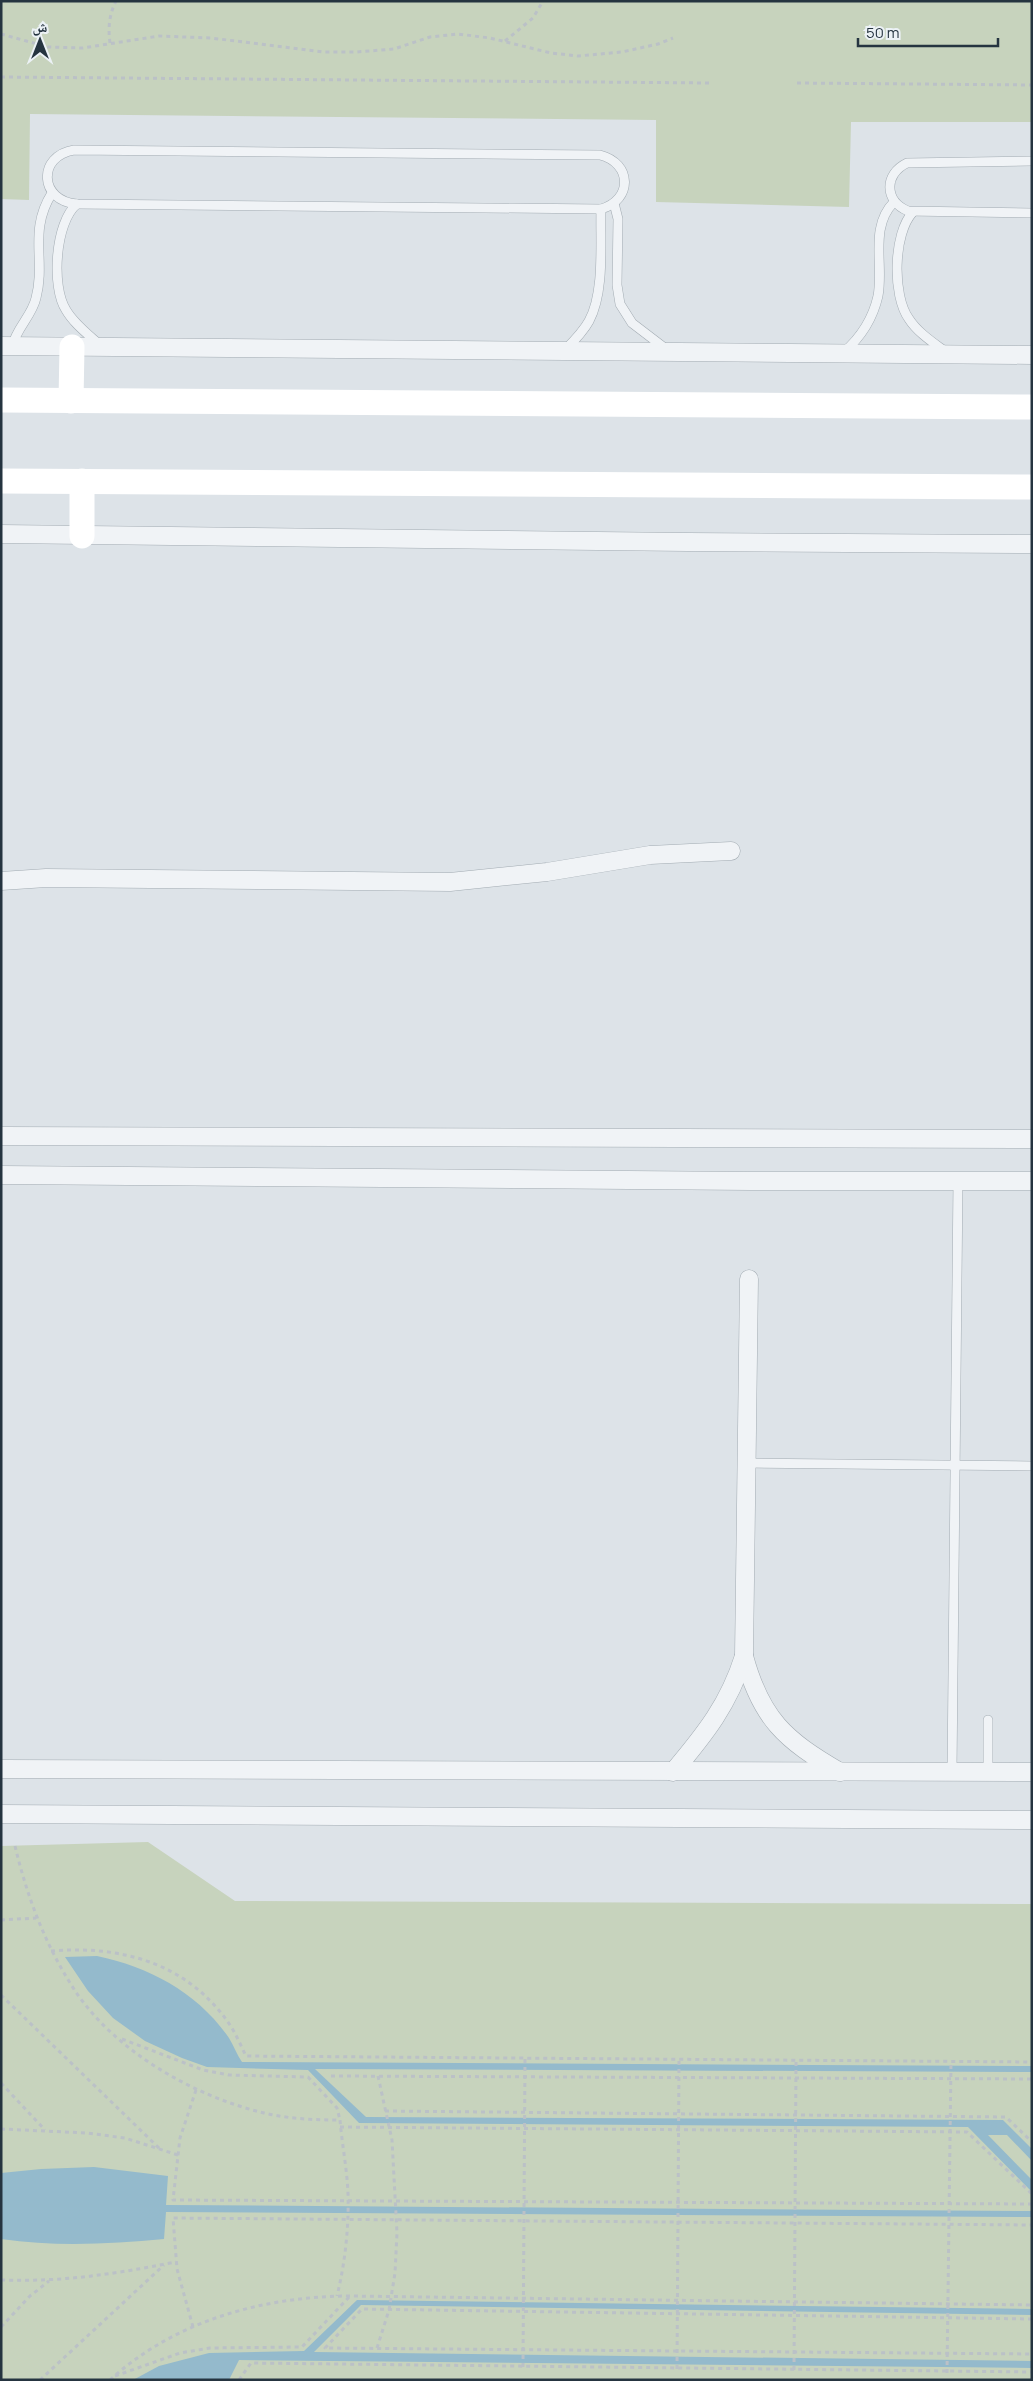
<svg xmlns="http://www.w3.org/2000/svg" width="1033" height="2381" font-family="Manrope,'Noto Naskh Arabic',sans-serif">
	<rect width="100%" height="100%" fill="#dde3e8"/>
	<g fill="#c7d3bd">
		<path d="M 1,1 L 1032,1 L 1032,122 L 851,122 L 849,207 L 656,202 L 656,120 L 30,114 L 29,200 L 1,199 Z"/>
		<path d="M 148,1842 L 235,1901 L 1032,1904 L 1032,2380 L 1,2380 L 1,1846 Z"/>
	</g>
	<g fill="#94bacc">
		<path d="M 97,1956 C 150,1967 198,1993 229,2038 C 234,2046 237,2055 242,2062 L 1032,2066 L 1032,2072 L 315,2069 L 366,2117 L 1003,2120 L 1032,2149 L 1032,2161 L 1007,2135 L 988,2135 L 1032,2180 L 1032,2192 L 968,2127 L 359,2123 L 308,2070 L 207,2067 L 182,2058 L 145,2041 L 113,2018 L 88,1991 L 65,1957 Z"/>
		<path d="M 94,2167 L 168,2176 L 166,2205 L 1032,2211 L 1032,2217 L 166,2212 L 164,2239 C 110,2244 56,2247 1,2239 L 1,2173 L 41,2169 Z"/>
		<path d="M 357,2300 L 1032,2309 L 1032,2315 L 361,2305 L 314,2352 L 1032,2361 L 1032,2368 L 239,2360 L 229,2380 L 133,2380 L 159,2366 L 209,2353 L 304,2351 Z"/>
	</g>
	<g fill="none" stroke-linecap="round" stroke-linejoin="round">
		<g stroke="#a2abb2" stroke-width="10">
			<g id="lane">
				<path d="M 74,150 L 600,155 C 632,163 633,200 601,209 L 77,204 C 39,201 37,156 74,150 Z"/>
				<path d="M 1032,161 L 907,163 C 884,174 884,201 908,211 L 1032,213"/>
				<path d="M 614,203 L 618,219 L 617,285 L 620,304 L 632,323 L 666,349"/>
				<path d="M 77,204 C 55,222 51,287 66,310 C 74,324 89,335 101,346"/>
				<path d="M 913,212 C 893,233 892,296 909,319 C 918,333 934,343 947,353"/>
				<path d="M 12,347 C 16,328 32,316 36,298 C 46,260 28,231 52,193"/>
				<path d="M 565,350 C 574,341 583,332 589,321 C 605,292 600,241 601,209"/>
				<path d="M 844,352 C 861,337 873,318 878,296 C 884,265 869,227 894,202"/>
				<path d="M 747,1463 L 1032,1466"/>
				<path d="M 952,1772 L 958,1181"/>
				<path d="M 988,1772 L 988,1720"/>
			</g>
		</g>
		<g stroke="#a2abb2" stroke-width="19">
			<g id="street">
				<path d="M 1,346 L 1032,355"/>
				<path d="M 1,534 L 687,542 L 1032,544"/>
				<path d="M 1,881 L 46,878 L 450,882 L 547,872 L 650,855 L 731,851"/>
				<path d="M 1,1136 L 1032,1139"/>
				<path d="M 1,1175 L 750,1181 L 1032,1181"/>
				<path d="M 749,1279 L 744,1656 C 761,1719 785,1740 840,1772"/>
				<path d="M 1,1769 L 1032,1772"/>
				<path d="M 673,1772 C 705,1734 729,1704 744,1656"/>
				<path d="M 1,1814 L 1032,1820"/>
			</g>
		</g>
		<g stroke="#bbc1c7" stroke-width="3" stroke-dasharray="4 4" stroke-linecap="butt">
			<path d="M 1,34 L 48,47 L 83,48 L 159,36 L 211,38 L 324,52 L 356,52 L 394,49 L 430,37 L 458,34 L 490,38 L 551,53 L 578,56 L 622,52 L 658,44 L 673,38"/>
			<path d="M 505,41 L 533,18 L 543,1"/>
			<path d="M 110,43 C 108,28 109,15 116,1"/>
			<path d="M 1,77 L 711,83"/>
			<path d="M 797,83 L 1032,85"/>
			<path d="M 15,1846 C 27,1896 44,1942 72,1986 C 112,2050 193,2096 264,2113 C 289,2119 315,2120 340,2120 C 342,2144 347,2169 348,2193 C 349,2228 345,2263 337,2296"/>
			<path d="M 1,1920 L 36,1918"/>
			<path d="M 51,1951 C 121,1945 188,1963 230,2025 C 236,2034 241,2046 246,2056 L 1032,2062"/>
			<path d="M 1,1995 L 160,2149"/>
			<path d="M 122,2039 L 203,2070 L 229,2075 L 308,2077 L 337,2108 L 340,2120"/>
			<path d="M 331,2076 L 1032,2079"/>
			<path d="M 1,2083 L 45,2130"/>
			<path d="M 196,2090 L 180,2138 L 173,2200 L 1032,2204"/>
			<path d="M 385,2111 L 1006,2117 L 1032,2142"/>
			<path d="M 340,2127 L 967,2132 L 1032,2194"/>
			<path d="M 1,2129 L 87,2133 L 125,2138 L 178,2155"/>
			<path d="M 1,2280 C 65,2282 114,2274 176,2262"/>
			<path d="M 1032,2319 L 362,2309 L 325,2348 L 1032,2354"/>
			<path d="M 1,2327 L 30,2296 L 49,2281"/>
			<path d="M 193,2327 L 177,2269 L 173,2218 L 1032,2225"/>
			<path d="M 377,2348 L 389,2310 L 395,2273 L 397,2233 L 392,2140 L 378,2076"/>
			<path d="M 523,2367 L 525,2058"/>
			<path d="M 677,2369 L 679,2061"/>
			<path d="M 794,2370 L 796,2061"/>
			<path d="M 947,2373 L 951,2062"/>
			<path d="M 115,2376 L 180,2353 L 210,2348 L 302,2347 L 350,2296"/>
			<path d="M 40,2380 L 164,2265"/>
			<path d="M 110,2380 C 174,2321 264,2296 351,2296 L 1032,2305"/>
			<path d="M 239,2380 L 251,2363 L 1032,2372"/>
		</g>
		<use href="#lane" stroke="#f0f3f6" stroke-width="9"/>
		<use href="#street" stroke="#f0f3f6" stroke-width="18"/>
		<g stroke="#fff" stroke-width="25">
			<path d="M 1,400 L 1032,407"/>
			<path d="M 71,401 L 72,347"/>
			<path d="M 1,481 L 1032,487"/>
			<path d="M 82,481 L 82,536"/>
		</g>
	</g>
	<rect width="1033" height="2381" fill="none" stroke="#253440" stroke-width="5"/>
	<g transform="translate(40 40)" stroke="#ecf2f6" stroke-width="4" paint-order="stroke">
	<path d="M0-4L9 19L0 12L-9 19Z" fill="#253440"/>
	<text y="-8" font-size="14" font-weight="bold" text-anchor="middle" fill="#253440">ش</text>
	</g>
	<path d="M858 38v8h140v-8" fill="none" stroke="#253440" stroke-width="2.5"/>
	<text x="866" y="38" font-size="15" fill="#253440" stroke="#ecf2f6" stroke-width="4" paint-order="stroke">50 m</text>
</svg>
